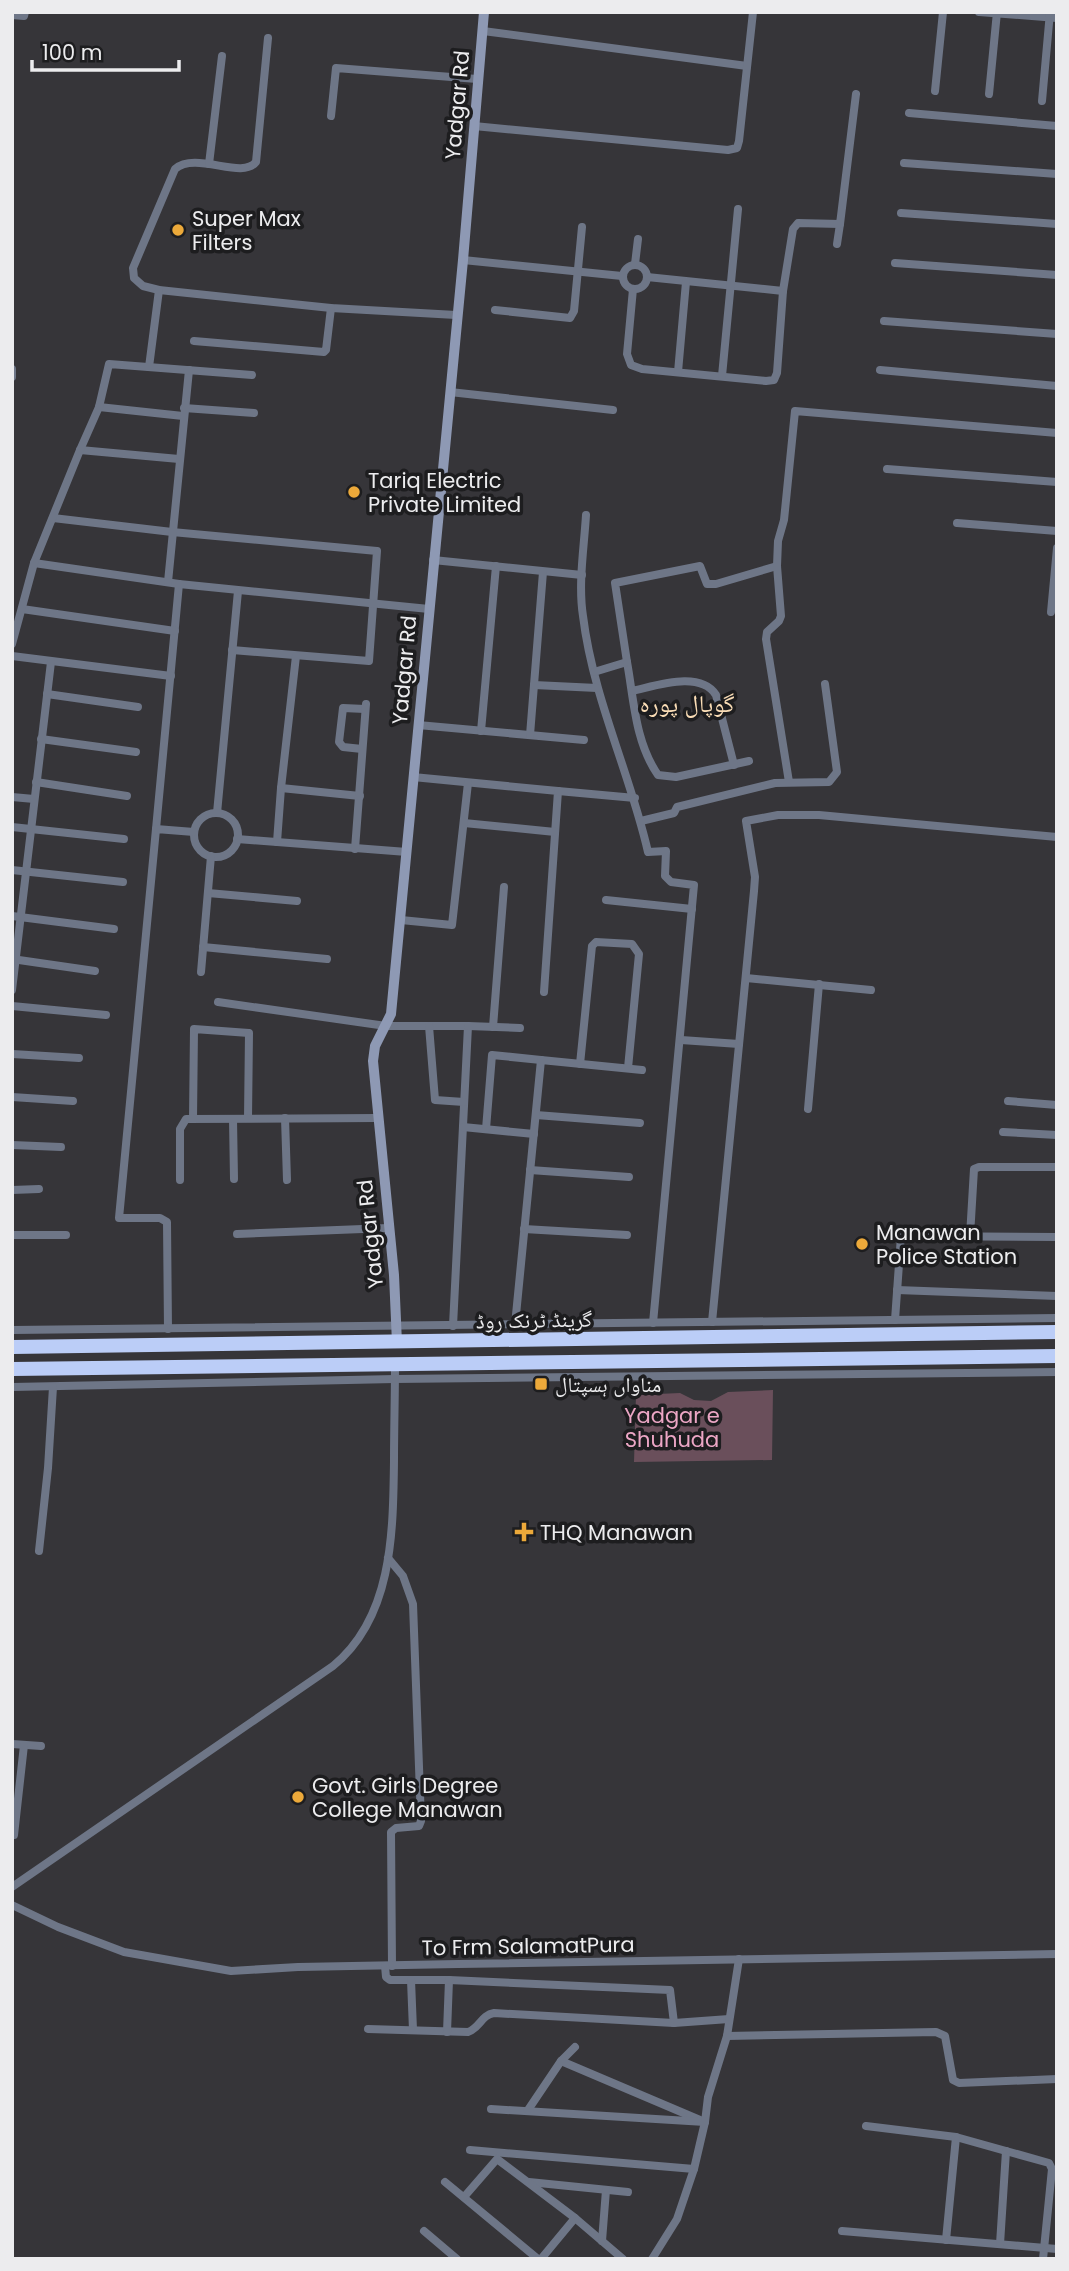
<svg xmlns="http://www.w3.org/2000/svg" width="1069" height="2271" font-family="Poppins,'Noto Naskh Arabic',sans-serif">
	<rect width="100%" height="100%" fill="#363539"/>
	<path fill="#6a4f5b" d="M 773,1390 L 772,1460 L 634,1462 L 636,1395 L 680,1393 L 694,1400 L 711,1401 L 728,1392 Z"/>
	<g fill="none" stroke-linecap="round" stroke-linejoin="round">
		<g stroke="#6e7687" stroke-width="8">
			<path d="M 979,12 L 1057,18"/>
			<path d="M 12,15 L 24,16 L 25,12"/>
			<path d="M 483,31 L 747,66"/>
			<path d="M 268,38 L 256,162 C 242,180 196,151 175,169 L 133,268 L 134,278 L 143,286 L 159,290 L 331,308 L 456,315"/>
			<path d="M 935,91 L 943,12"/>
			<path d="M 989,94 L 997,12"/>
			<path d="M 1042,101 L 1050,12"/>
			<path d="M 909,113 L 1057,126"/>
			<path d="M 331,116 L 336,68 L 477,79"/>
			<path d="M 474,126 L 728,150 L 737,148 L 739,141 L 753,12"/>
			<path d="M 904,163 L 1057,174"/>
			<path d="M 209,164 L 222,56"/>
			<path d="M 901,213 L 1057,224"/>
			<path d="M 837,244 L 840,224"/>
			<path d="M 463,260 L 622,276"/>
			<path d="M 895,263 L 1057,275"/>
			<path d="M 635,264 L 638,239"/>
			<circle cx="635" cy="277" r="12"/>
			<path d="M 647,277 L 783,291"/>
			<path d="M 633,289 L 627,354 L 631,365 L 642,369 L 766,381 L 774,380 L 777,373 L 783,291 L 793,229 L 798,223 L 840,224 L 856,94"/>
			<path d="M 495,310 L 570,318 L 574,311 L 582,227"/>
			<path d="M 884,321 L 1057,334"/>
			<path d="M 194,341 L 324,352 L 326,350 L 331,308"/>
			<path d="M 149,367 L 159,290"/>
			<path d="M 12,369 L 12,377"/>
			<path d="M 880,370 L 1057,386"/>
			<path d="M 678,372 L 686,282"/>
			<path d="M 722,376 L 738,209"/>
			<path d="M 450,392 L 613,410"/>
			<path d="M 99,407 L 183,416"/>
			<path d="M 184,408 L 254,413"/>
			<path d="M 80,450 L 179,459"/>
			<path d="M 887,469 L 1057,482"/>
			<path d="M 586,515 C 584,548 578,584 583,616 C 593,698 630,773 648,852 L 666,851 L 665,876 L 671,882 L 694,885 L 653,1323"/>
			<path d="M 53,518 L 172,532 L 377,551 L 369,661 L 232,650"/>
			<path d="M 957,523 L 1057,531"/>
			<path d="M 433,560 L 582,575"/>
			<path d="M 34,563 L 179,584 L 156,829"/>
			<path d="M 168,582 L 189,370"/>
			<path d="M 179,584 L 429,609"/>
			<path d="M 22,609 L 175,631"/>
			<path d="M 1051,612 L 1057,548"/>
			<path d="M 12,644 L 34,563 L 80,450 L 99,407 L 109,364 L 252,375"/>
			<path d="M 12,656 L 171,676"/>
			<path d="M 627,662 C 634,700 635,742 658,775 L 676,777 L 749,761"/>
			<path d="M 594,672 L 627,662 L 615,583 L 700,566 L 707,584 L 716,584 L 777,566"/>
			<path d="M 534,685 L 597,688"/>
			<path d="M 632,691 C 656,686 700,670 716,695 L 734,765"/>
			<path d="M 47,694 L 138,707"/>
			<path d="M 418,725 L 584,740"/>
			<path d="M 481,731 L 496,566"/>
			<path d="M 530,735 L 543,572"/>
			<path d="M 41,739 L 136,752"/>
			<path d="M 362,749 L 343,747 L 339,742 L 343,708 L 365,709"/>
			<path d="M 413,777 L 558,791 L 544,992"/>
			<path d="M 36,782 L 127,796"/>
			<path d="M 789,782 L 766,639 L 767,632 L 779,621 L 781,616 L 777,566 L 778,541 L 784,520 L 795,411 L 1057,433"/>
			<path d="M 281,788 L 360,796"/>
			<path d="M 558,791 L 635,798"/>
			<path d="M 12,797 L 34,799"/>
			<path d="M 217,813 L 238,591"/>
			<circle cx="216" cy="835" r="22"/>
			<path d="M 641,821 L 674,813 L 677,807 L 775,783 L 829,782 L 837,772 L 825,684"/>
			<path d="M 464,823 L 555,832"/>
			<path d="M 12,827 L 124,839"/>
			<path d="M 237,839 L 407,852"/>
			<path d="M 277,842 L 281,788 L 296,656"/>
			<path d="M 355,849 L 366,704"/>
			<path d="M 12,870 L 123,882"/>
			<path d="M 208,893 L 297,901"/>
			<path d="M 606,900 L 692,909"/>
			<path d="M 12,916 L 114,929"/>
			<path d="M 401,920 L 452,925 L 468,783"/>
			<path d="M 203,947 L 327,959"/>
			<path d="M 12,959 L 95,971"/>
			<path d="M 201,972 L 211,856"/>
			<path d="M 746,978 L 871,990"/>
			<path d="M 12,990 L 51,662"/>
			<path d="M 218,1002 L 386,1026 L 468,1026 L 453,1326"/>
			<path d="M 12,1006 L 106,1015"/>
			<path d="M 429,1026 L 435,1100 L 464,1102"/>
			<path d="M 468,1026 L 520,1028"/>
			<path d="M 493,1027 L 504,887"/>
			<path d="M 681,1040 L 739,1044"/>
			<path d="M 12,1054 L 79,1058"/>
			<path d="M 580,1064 L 592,946 L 596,942 L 632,944 L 639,954 L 628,1068"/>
			<path d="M 12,1097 L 73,1101"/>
			<path d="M 1008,1101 L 1057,1105"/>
			<path d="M 808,1109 L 819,984"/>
			<path d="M 536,1115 L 640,1123"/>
			<path d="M 285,1118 L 287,1180"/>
			<path d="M 193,1119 L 194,1029 L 249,1033 L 248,1118"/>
			<path d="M 233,1119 L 234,1179"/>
			<path d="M 463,1127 L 534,1134"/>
			<path d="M 486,1129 L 492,1055 L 541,1060"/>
			<path d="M 1003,1132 L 1057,1135"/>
			<path d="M 12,1145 L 61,1147"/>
			<path d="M 530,1170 L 629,1177"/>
			<path d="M 180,1180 L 180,1129 L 186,1119 L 377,1118"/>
			<path d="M 12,1190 L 39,1189"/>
			<path d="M 524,1229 L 627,1235"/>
			<path d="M 237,1234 L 388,1228"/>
			<path d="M 12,1235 L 66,1235"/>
			<path d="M 970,1236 L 974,1169 L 979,1167 L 1057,1167"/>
			<path d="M 897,1290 L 1057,1296"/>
			<path d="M 895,1320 L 901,1236 L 1057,1237"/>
			<path d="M 712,1322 L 754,891 L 755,877 L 746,821 L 778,815 L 819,815 L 1057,837"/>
			<path d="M 515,1325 L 541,1060 L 642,1070"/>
			<path d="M 168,1329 L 167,1222 L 160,1218 L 119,1218 L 156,829 L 194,832"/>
			<path d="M 12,1330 L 1057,1318"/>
			<path d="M 12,1387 L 395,1379 L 1057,1372"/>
			<path d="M 39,1551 L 48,1468 L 53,1387"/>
			<path d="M 388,1558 L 403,1576 L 413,1604 L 421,1821 L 419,1826 L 396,1828 L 391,1832 L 392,1966"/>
			<path d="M 12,1744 L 41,1746"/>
			<path d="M 14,1835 L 24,1745"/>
			<path d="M 12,1887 L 333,1666 C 393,1617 393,1532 394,1461 C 394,1429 395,1396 395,1364"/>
			<path d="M 12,1905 L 58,1927 L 124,1952 L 231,1971 L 298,1967 L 458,1964 L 1057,1954"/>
			<path d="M 385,1966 L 386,1977 L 390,1980 L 449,1980 L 670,1990 L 674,2023"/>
			<path d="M 411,1980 L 413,2030"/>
			<path d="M 368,2029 L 468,2032 C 480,2028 481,2015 494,2013 L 674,2023 L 729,2019"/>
			<path d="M 447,2032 L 449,1980"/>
			<path d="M 727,2036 L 936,2032 L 945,2036 L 953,2080 L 959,2083 L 1057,2079"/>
			<path d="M 561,2061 L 700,2120"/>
			<path d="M 491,2109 L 705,2122"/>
			<path d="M 528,2110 L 561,2061 L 575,2047"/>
			<path d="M 866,2126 L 956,2137 L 1049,2163 L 1052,2169 L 1043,2259"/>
			<path d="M 470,2150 L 694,2169"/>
			<path d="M 445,2182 L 538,2259"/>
			<path d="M 529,2182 L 628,2192"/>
			<path d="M 464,2197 L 497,2159 L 575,2218 L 623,2259"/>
			<path d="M 424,2231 L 457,2259"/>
			<path d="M 842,2231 L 1057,2249"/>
			<path d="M 946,2240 L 956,2137"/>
			<path d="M 602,2241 L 606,2190"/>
			<path d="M 1000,2244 L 1006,2151"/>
			<path d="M 541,2259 L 575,2218"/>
			<path d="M 652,2259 L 677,2219 L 694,2169 L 705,2122 L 708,2097 L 727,2036 L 739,1959"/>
		</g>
		<path stroke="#8e99b4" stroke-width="10" d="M 397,1343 L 394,1275 L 373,1061 L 375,1046 L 391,1014 L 463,260 L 484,12"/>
		<g stroke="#bbcdf7" stroke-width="14">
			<path d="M 12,1347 L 1057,1332"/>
			<path d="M 12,1369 L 1057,1356"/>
		</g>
	</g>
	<g fill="#eca93a" stroke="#1d1d1f" stroke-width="2.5">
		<circle cx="178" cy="230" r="7"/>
		<circle cx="354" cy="492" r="7"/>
		<circle cx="862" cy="1244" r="7"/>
		<rect x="534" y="1377" width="14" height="14" rx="3.5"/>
		<path d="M520.5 1521.5h7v7h7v7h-7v7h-7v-7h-7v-7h7z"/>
		<circle cx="298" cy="1797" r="7"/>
	</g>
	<g text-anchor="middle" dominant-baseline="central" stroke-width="7" stroke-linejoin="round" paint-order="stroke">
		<g font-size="21" fill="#ececee" stroke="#1d1d1f">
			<text transform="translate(457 105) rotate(-85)">Yadgar Rd</text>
			<text transform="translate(404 670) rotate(-85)">Yadgar Rd</text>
			<text transform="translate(370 1234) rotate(-96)">Yadgar Rd</text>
			<text transform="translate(534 1320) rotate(-1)">گرینڈ ٹرنک روڈ</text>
			<text transform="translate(528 1946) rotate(-1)">To Frm SalamatPura</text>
		</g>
		<g font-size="21" fill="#ececee" stroke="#1d1d1f" text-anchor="start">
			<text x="192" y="218">Super Max<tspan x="192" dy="24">Filters</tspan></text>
			<text x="368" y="480">Tariq Electric<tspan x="368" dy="24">Private Limited</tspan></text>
			<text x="876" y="1232">Manawan<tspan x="876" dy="24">Police Station</tspan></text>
			<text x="555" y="1384">مناواں ہسپتال</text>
			<text x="540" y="1532">THQ Manawan</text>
			<text x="312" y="1785">Govt. Girls Degree<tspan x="312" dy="24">College Manawan</tspan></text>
		</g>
		<g font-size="21" fill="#eca6c5" stroke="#1d1d1f">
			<text x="672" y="1415">Yadgar e<tspan x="672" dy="24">Shuhuda</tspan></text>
		</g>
		<g font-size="24" fill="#faddb6" stroke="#1d1d1f">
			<text x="687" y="703">گوپال پورہ</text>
		</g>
	</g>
	<rect width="1069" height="2271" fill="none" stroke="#ececee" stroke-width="28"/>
	<path d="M32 60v10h147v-10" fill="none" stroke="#ececee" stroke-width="3.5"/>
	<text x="42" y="60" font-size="21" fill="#ececee" stroke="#1d1d1f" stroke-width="5" paint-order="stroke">100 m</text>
</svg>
